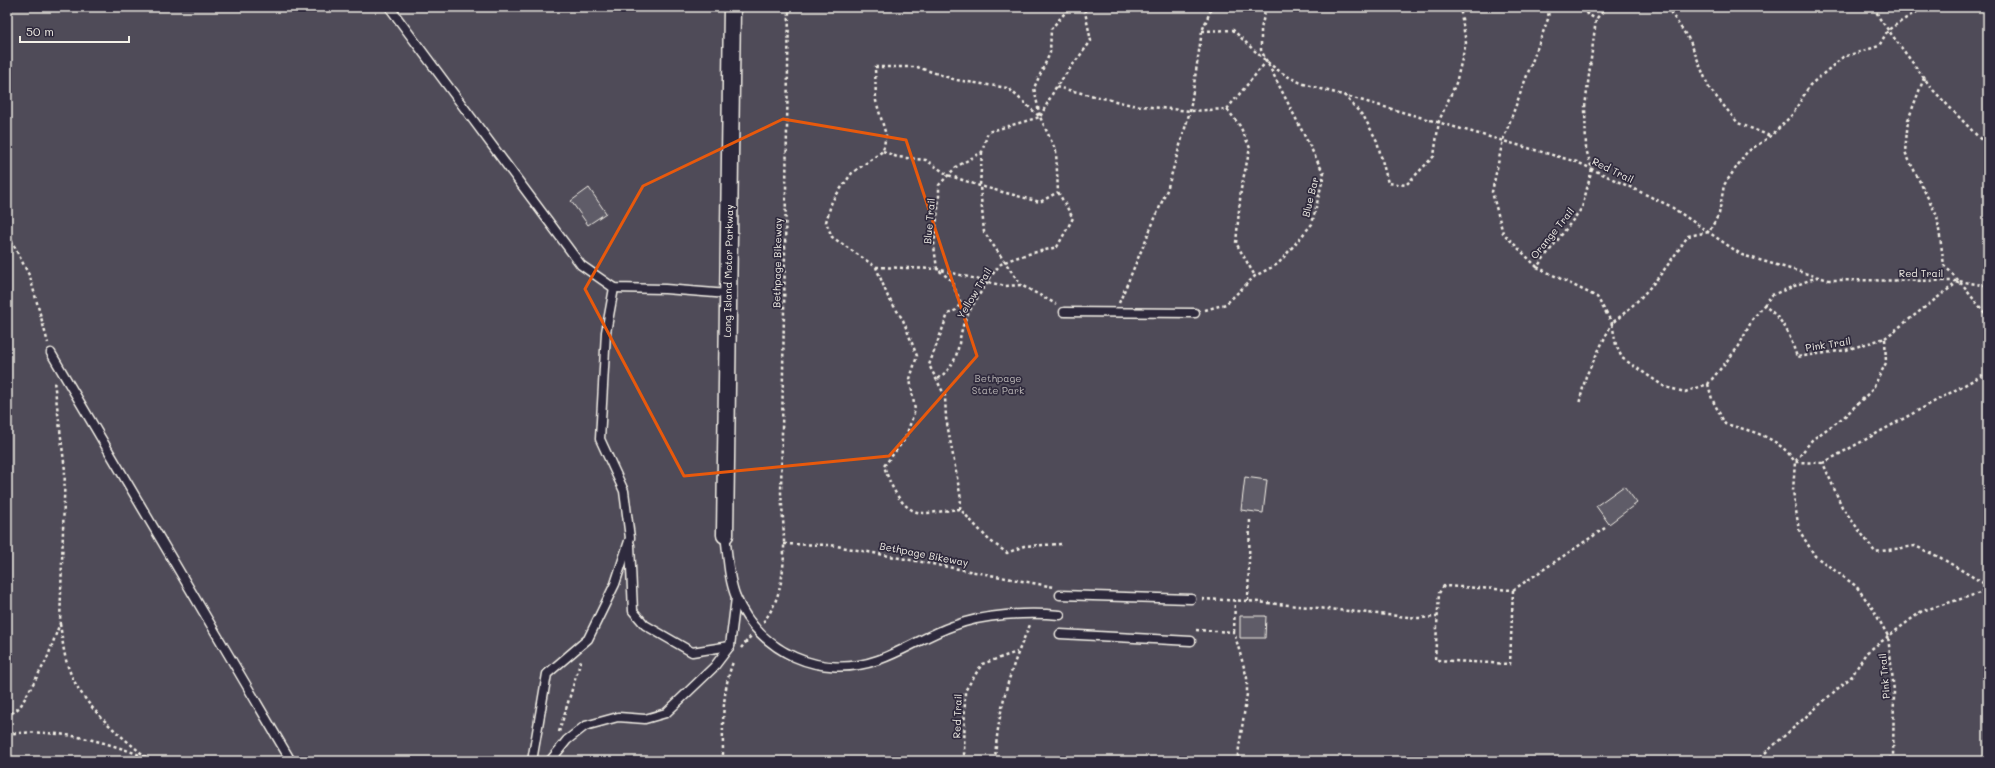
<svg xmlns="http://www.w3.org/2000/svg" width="1995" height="768" font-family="Mali,sans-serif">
	<rect width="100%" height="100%" fill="#373244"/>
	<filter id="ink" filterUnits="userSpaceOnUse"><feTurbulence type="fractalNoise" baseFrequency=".025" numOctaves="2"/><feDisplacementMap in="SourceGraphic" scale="8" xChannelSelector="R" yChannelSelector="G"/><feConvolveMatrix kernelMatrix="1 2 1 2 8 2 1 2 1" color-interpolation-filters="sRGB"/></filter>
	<g filter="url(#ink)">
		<rect fill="#504b59" stroke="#a29ea0" x="7" y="7" width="1981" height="754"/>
		<g fill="#5f5c67" stroke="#f4f1e8">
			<path d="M 589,188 L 606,213 L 588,225 L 571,201 Z"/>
			<path d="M 1245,477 L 1267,480 L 1263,513 L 1241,510 Z"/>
			<path d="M 1624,486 L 1637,503 L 1609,524 L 1596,506 Z"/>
			<path d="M 1240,616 L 1266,616 L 1265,638 L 1240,638 Z"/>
		</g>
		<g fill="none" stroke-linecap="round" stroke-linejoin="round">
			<g stroke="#f4f1e8" stroke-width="11">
				<g id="lane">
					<path d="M 390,8 L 581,265 L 614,288 L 665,289 L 728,294"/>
					<path d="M 1064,312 L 1195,313"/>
					<path d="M 51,353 L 291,761"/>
					<path d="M 725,535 C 728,555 728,578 736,597 C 760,653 821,680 878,660 C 904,651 927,635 953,626 C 983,614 1028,612 1060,615"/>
					<path d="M 630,545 L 633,611 L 645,625 L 692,652 L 730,646 L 736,598"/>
					<path d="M 1060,595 L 1191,599"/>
					<path d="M 1060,634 L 1191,641"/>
					<path d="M 532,761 L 547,674 L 588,639 L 615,584 L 630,538 L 624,491 L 600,439 L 606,332 L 614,288"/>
					<path d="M 550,761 L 567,740 L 585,726 L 618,717 L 645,719 L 666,713 L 714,667 L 730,646"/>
				</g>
			</g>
			<g stroke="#f4f1e8" stroke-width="19">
				<path id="street" d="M 725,535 L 732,7"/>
			</g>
			<g stroke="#f4f1e8" stroke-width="2.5" stroke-dasharray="3 3" stroke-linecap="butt">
				<path d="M 1549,7 L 1548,19 L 1503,140 L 1492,192 L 1503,233 L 1537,267 L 1582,208 L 1592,169 L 1586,149 L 1585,107 L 1596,19 L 1607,7"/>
				<path d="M 1575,7 L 1596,19"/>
				<path d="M 1667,7 L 1690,41 L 1709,88 L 1738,123 L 1770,136"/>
				<path d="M 1874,7 L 1880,19 L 1933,90 L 1988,147"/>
				<path d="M 1202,31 L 1233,30 C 1255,51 1275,73 1304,84 L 1577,162 L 1670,206 L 1742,255 L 1818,277 L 1829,280 L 1959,281 L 1988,286"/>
				<path d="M 1924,78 L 1908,120 L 1905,152 L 1937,216 L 1944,265 L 1959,281 L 1988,317"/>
				<path d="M 1056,87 L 1132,105 L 1190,111 L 1227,109 L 1240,126 L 1250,148 L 1241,189 L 1236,243 L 1255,276"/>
				<path d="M 1344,95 L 1364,117 L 1377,141 L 1388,183 L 1406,185 L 1434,156 L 1439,121 L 1456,83 L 1466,43 L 1460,7"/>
				<path d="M 1227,109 L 1266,62"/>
				<path d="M 883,151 L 897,157 L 926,160 L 948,175 L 980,186 L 1040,202 L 1058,192"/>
				<path d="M 982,152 L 980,186 L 984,232 L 1021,285"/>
				<path d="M 7,217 L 10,238 L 30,277 L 48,343"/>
				<path d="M 876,267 L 937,269 L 988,282 L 1005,286 L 1021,285 L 1056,304"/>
				<path d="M 1537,267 L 1597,297 L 1612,323 L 1586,376 L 1579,404"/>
				<path d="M 1119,303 L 1167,190 L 1190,111 L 1202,31 L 1212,7"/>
				<path d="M 1764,305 L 1772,295 L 1817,277"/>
				<path d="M 1205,310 L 1226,304 L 1255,276 L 1278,264 L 1312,224 L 1324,174 L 1261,50 L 1261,29 L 1266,7"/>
				<path d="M 1885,338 L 1959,281"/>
				<path d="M 1988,372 L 1823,463 L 1842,507 L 1875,552 L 1915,546 L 1941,558 L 1988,586"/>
				<path d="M 938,379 C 963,359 955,347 965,320 C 967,313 996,267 1001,264 C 1018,255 1039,252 1057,247 L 1073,218 L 1058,192 L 1056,151 L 1040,117"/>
				<path d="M 1708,384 L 1712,399 L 1725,424 C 1752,431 1779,437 1795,462 L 1823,463"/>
				<path d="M 960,509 C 948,510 935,513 923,513 C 901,512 890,484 884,466 L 905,439 L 915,410 L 910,379 L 917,356 L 903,320 L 888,297 L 876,267 L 832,237 L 826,222 L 832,201 L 852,173 L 883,151 L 886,135 L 876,101 L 875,67 L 917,67 L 956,80 L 1008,88 L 1040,117 L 1056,87 L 1091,41 L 1084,7"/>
				<path d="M 784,544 L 831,545 L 1054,587"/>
				<path d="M 1061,544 L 1024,546 L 1007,553 L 989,540 L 960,509 L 961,499 L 946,418 L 945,396 L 929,365 L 948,314 L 956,310 L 961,303 L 951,280 L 937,269 L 934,246 L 939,199 L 939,185 L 956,167 L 982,152 L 988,132 L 1040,117 L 1034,88 L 1050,53 L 1051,29 L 1070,7"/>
				<path d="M 1513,590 L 1510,664 L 1435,660 L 1439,593 L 1444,586 L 1513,590 L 1605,528"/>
				<path d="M 1202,599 L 1248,601 L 1418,618 L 1437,617"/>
				<path d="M 1248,601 L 1250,519"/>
				<path d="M 763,622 C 791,590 784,532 781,493 L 789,7"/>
				<path d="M 60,624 C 62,636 63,648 66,660 C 77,702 115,731 147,758"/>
				<path d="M 1196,630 L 1234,632 L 1247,678 L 1247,694 L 1237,761"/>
				<path d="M 1234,632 L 1235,600"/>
				<path d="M 741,648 L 751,636"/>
				<path d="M 7,717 L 20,707 L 47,659 L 60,623 L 65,470 L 54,381"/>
				<path d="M 559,732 L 581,660"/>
				<path d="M 7,734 C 57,728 108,741 154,761"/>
				<path d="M 723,761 C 723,728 721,694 733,662"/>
				<path d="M 963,761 L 964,759 L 965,691 L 982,664 L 1017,652"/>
				<path d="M 995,761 C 997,714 1010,667 1030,625"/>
				<path d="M 1756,761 L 1852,676 L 1866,653 L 1922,611 L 1980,593 L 1988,586"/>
				<path d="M 1884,761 L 1893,757 L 1894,691 L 1888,636 L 1873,609 L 1856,586 L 1815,556 L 1799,530 L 1793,491 L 1795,462 L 1812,440 L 1845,416 L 1872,390 L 1886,363 L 1885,338 L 1846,350 L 1797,357 C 1788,331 1786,323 1764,305 L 1752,320 L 1739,346 L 1708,384 L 1685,392 L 1665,387 L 1622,358 L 1616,345 L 1612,323 C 1646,297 1664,271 1688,236 L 1709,232 L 1719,214 L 1724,185 L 1747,152 L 1771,136 L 1792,115 L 1810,85 L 1843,57 L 1879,46 L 1888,30 L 1914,13 L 1930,7"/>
			</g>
			<use href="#lane" stroke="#2f2a3d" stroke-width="8"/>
			<use href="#street" stroke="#2f2a3d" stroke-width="16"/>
		</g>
	</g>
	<path fill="none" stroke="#e8590c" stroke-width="3" stroke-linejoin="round" d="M 783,119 L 906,140 L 977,356 L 889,456 L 684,476 L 585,289 L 643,186 Z"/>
	<g text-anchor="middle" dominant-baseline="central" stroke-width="3.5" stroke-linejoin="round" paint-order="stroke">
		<g font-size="10" fill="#f4f1e8" stroke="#2f2a3d">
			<text transform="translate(1613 170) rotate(26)">Red Trail</text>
			<text transform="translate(1310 197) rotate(-76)">Blue Bar</text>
			<text transform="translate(929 221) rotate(-85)">Blue Trail</text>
			<text transform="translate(1552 233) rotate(-51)">Orange Trail</text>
			<text transform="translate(777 263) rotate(-89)">Bethpage Bikeway</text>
			<text transform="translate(728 271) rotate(-89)">Long Island Motor Parkway</text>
			<text x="1921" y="273">Red Trail</text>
			<text transform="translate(974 293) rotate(-59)">Yellow Trail</text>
			<text transform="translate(1828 344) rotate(-9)">Pink Trail</text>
			<text transform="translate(924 554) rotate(11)">Bethpage Bikeway</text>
			<text transform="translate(1884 676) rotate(-95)">Pink Trail</text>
			<text transform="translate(957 716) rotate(-88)">Red Trail</text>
		</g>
		<g font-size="10" fill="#bbb7b6" stroke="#2f2a3d">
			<text x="998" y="378">Bethpage<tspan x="998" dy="12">State Park</tspan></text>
		</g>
	</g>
	<rect width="1995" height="768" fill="none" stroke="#2f2a3d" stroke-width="24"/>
	<rect x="12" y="12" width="1971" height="744" fill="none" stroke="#f4f1e8" stroke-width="1.5" filter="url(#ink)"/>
	<path d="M20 36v6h109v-6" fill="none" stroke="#f4f1e8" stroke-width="2"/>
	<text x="26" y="36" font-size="12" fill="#f4f1e8" stroke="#2f2a3d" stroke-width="3" paint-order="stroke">50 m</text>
</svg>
